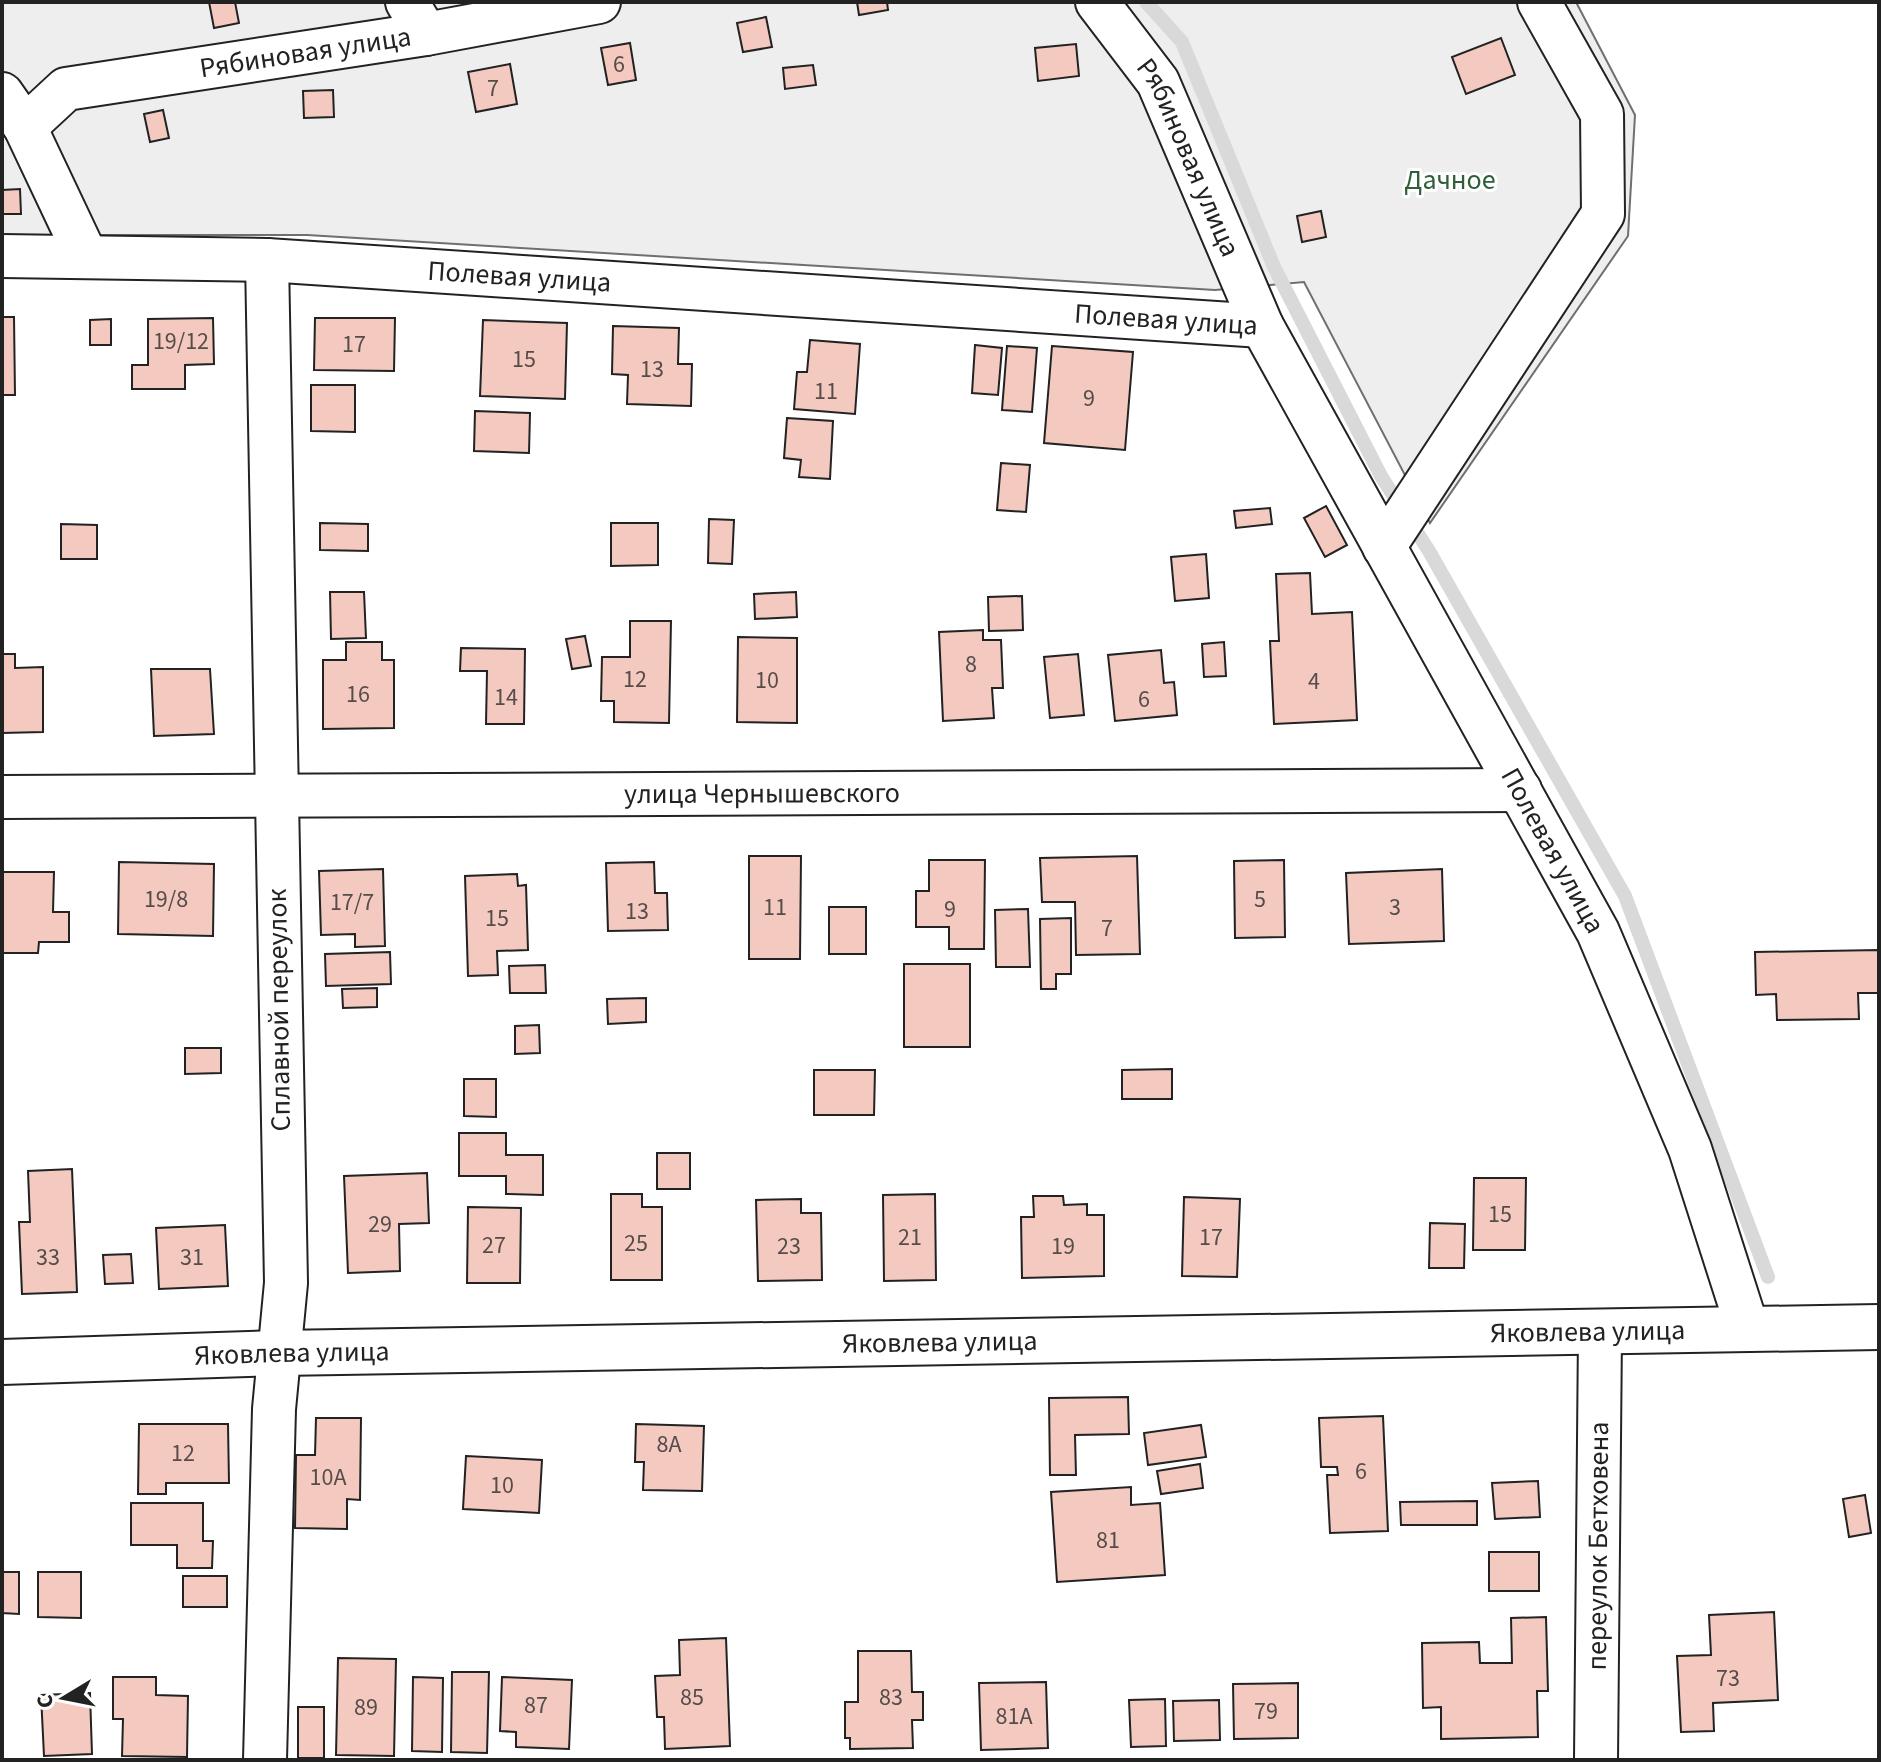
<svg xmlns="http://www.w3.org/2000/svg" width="1881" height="1762" font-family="'Source Sans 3',sans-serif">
	<rect width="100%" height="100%" fill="#fff"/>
	<path fill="#eee" stroke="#6f6f6f" stroke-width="2" d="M 2,2 L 1576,2 L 1635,115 L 1628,236 L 1430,523 L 1304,282 L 1215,290 L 307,235 L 2,235 Z"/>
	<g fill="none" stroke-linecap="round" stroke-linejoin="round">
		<path stroke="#d9d9d9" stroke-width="14" d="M 1146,2 L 1182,42 L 1274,267 L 1381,476 L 1429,551 L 1625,896 L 1768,1277"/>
	</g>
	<g fill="#f3c9c0" stroke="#222" stroke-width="2">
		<path d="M 209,2 L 235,2 L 239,23 L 214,28 Z"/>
		<path d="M 857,2 L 887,2 L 888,10 L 859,15 Z"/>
		<path d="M 766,17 L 772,47 L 743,52 L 737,23 Z"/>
		<path d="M 1501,38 L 1515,75 L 1466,94 L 1452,57 Z"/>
		<path d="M 630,43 L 636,80 L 608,85 L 601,48 Z"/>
		<path d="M 1076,44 L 1079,76 L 1038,81 L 1035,48 Z"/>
		<path d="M 510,64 L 517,104 L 476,112 L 468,72 Z"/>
		<path d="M 813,65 L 816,85 L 785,89 L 783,68 Z"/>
		<path d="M 333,90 L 334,117 L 304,118 L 303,91 Z"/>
		<path d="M 163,110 L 169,138 L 150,142 L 144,114 Z"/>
		<path d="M 20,189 L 21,214 L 2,214 L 2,190 Z"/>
		<path d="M 1321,211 L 1326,237 L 1302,242 L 1297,216 Z"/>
		<path d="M 2,317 L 14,317 L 15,395 L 2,395 Z"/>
		<path d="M 213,318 L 214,364 L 185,365 L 185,389 L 132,389 L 132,365 L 148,365 L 148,319 Z"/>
		<path d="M 315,318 L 395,318 L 394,371 L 314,370 Z"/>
		<path d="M 111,319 L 111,345 L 90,345 L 90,320 Z"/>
		<path d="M 483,320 L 567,323 L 565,399 L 480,396 Z"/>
		<path d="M 613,326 L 679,328 L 678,364 L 692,364 L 691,406 L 627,404 L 628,375 L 612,374 Z"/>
		<path d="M 810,340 L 860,344 L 855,414 L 794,409 L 797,372 L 807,372 Z"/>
		<path d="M 975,345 L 1002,348 L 998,395 L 972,393 Z"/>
		<path d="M 1007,346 L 1037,348 L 1032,412 L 1002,410 Z"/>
		<path d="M 1052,346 L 1133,352 L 1125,450 L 1044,443 Z"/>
		<path d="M 311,385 L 355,385 L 355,432 L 311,431 Z"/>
		<path d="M 475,411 L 530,413 L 529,453 L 474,451 Z"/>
		<path d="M 787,418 L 833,421 L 830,479 L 799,477 L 801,460 L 784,458 Z"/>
		<path d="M 1001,463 L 1030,465 L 1026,512 L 997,510 Z"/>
		<path d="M 1326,506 L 1347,545 L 1325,557 L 1304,518 Z"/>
		<path d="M 1270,508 L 1272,524 L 1236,528 L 1234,511 Z"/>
		<path d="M 709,519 L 734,520 L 732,564 L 708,563 Z"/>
		<path d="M 320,523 L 368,524 L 368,551 L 320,550 Z"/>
		<path d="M 611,523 L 658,523 L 658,565 L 611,566 Z"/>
		<path d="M 61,524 L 97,525 L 97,559 L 61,559 Z"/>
		<path d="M 1206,554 L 1209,598 L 1175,601 L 1171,557 Z"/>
		<path d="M 1310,573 L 1312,614 L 1352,612 L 1357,720 L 1274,724 L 1270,641 L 1279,641 L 1276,574 Z"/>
		<path d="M 330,592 L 364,592 L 366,638 L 331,639 Z"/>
		<path d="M 796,592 L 797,617 L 755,619 L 754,594 Z"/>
		<path d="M 1022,596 L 1023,630 L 989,631 L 988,597 Z"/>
		<path d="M 630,621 L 671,621 L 669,723 L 614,722 L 614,701 L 601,701 L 602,657 L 630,657 Z"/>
		<path d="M 983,630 L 983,640 L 1001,640 L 1003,688 L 992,688 L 994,718 L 943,721 L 939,632 Z"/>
		<path d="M 585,636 L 591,666 L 572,669 L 566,639 Z"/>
		<path d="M 738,637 L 797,638 L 797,723 L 737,722 Z"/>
		<path d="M 346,642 L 382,642 L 382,660 L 394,660 L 394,728 L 323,729 L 323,660 L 346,660 Z"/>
		<path d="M 1224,642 L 1226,676 L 1204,677 L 1202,644 Z"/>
		<path d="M 461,648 L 525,649 L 524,724 L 486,724 L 487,671 L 460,671 Z"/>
		<path d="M 1161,650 L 1164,683 L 1174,682 L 1177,715 L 1115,721 L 1108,655 Z"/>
		<path d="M 2,654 L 15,654 L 15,668 L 43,667 L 43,732 L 2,733 Z"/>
		<path d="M 1078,654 L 1084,715 L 1050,718 L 1044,657 Z"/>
		<path d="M 151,669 L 210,669 L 214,734 L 154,736 Z"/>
		<path d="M 749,856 L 801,856 L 800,959 L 749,959 Z"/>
		<path d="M 1137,856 L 1140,954 L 1076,955 L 1075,902 L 1042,902 L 1040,858 Z"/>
		<path d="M 929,860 L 985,860 L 984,949 L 949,949 L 949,927 L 916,927 L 916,891 L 929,891 Z"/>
		<path d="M 1284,860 L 1285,937 L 1235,938 L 1234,861 Z"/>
		<path d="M 119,862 L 214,864 L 213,936 L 118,934 Z"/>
		<path d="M 654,862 L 655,893 L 667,893 L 668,930 L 608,931 L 606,863 Z"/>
		<path d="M 383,869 L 385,946 L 355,947 L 355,934 L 321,935 L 319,871 Z"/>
		<path d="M 1442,869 L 1444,941 L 1349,944 L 1346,873 Z"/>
		<path d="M 2,872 L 54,872 L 53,912 L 69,912 L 69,942 L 39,942 L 38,953 L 2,953 Z"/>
		<path d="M 517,874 L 518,886 L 526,885 L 528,950 L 497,951 L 498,975 L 468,976 L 465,876 Z"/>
		<rect x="829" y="907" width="37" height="47"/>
		<path d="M 1028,909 L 1030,967 L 996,967 L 995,910 Z"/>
		<path d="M 1071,918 L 1071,974 L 1056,974 L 1056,989 L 1041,989 L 1040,919 Z"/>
		<path d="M 1879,950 L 1879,993 L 1858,993 L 1859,1019 L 1777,1020 L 1776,994 L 1756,995 L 1755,952 Z"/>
		<path d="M 390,952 L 391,984 L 326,986 L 325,954 Z"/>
		<rect x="904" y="964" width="66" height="83"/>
		<path d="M 545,965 L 546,993 L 510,993 L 509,966 Z"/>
		<path d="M 377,988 L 377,1007 L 343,1008 L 342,989 Z"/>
		<path d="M 646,998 L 646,1022 L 608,1024 L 607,999 Z"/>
		<path d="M 539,1025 L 540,1053 L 515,1054 L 515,1026 Z"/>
		<path d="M 185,1048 L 221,1048 L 221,1073 L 185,1074 Z"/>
		<path d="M 1172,1069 L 1172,1099 L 1122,1099 L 1122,1070 Z"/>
		<path d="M 814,1070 L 875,1070 L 874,1115 L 814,1115 Z"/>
		<path d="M 464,1079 L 496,1079 L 496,1117 L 464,1116 Z"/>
		<path d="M 459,1133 L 506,1133 L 506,1155 L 543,1155 L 543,1195 L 506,1194 L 506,1176 L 459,1176 Z"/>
		<rect x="657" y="1153" width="33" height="36"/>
		<path d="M 72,1169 L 77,1292 L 22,1294 L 19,1222 L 30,1222 L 28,1171 Z"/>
		<path d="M 427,1173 L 429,1223 L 399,1224 L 400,1271 L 348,1273 L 344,1176 Z"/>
		<path d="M 1474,1178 L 1526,1178 L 1525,1250 L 1473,1250 Z"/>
		<path d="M 611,1194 L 642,1194 L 642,1207 L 662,1207 L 662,1280 L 611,1280 Z"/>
		<path d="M 935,1194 L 936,1280 L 884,1281 L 883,1195 Z"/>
		<path d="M 1033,1196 L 1063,1196 L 1064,1205 L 1087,1204 L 1087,1215 L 1104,1215 L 1104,1276 L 1022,1278 L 1021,1217 L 1034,1217 Z"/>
		<path d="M 1184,1197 L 1240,1199 L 1237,1277 L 1182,1276 Z"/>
		<path d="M 801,1199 L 801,1213 L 821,1213 L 822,1280 L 758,1281 L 756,1200 Z"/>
		<path d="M 468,1207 L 521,1208 L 520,1283 L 467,1283 Z"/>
		<path d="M 1430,1223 L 1465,1224 L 1464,1268 L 1429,1268 Z"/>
		<path d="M 225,1225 L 228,1286 L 159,1289 L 156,1228 Z"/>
		<path d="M 131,1254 L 133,1283 L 105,1284 L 103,1255 Z"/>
		<path d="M 1128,1397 L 1129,1434 L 1075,1435 L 1076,1475 L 1050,1475 L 1049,1398 Z"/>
		<path d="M 1383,1416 L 1388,1531 L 1330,1533 L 1327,1475 L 1338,1475 L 1337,1467 L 1321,1467 L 1319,1418 Z"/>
		<path d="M 316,1418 L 361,1418 L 360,1500 L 347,1499 L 347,1529 L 295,1528 L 296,1455 L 315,1455 Z"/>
		<path d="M 139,1424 L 228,1424 L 229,1483 L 166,1483 L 166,1494 L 138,1494 Z"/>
		<path d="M 636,1424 L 704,1426 L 702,1491 L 643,1490 L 644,1462 L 635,1462 Z"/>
		<path d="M 1201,1425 L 1206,1457 L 1148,1465 L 1144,1433 Z"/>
		<path d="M 466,1456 L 542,1460 L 539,1513 L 463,1509 Z"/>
		<path d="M 1200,1464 L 1203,1488 L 1161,1494 L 1157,1471 Z"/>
		<path d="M 1538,1481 L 1540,1517 L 1495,1519 L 1492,1483 Z"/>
		<path d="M 1131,1487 L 1131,1505 L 1160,1503 L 1165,1575 L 1057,1582 L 1051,1492 Z"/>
		<path d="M 1865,1495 L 1871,1533 L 1849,1537 L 1843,1499 Z"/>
		<path d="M 1477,1501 L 1477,1525 L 1401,1525 L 1400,1502 Z"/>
		<path d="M 131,1503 L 203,1503 L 203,1541 L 213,1541 L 212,1568 L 177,1568 L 177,1545 L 131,1545 Z"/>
		<rect x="1489" y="1552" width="50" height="39"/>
		<path d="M 2,1572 L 19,1572 L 19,1614 L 2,1613 Z"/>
		<path d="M 38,1572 L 81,1572 L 81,1618 L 38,1617 Z"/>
		<rect x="183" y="1576" width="44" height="31"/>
		<path d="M 1774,1612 L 1778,1700 L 1713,1703 L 1714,1731 L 1681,1732 L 1677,1656 L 1711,1655 L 1709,1615 Z"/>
		<path d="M 1546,1617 L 1548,1691 L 1537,1691 L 1538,1737 L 1441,1739 L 1441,1707 L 1423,1708 L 1422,1643 L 1479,1642 L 1480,1663 L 1512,1663 L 1511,1618 Z"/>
		<path d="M 726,1638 L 730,1746 L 665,1749 L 664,1717 L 657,1717 L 655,1676 L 680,1675 L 679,1640 Z"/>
		<path d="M 858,1651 L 911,1651 L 912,1692 L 923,1692 L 923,1720 L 912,1720 L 913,1748 L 850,1749 L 850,1738 L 845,1738 L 845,1702 L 858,1702 Z"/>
		<path d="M 338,1658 L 396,1659 L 394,1756 L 336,1755 Z"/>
		<path d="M 452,1672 L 489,1672 L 487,1753 L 451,1752 Z"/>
		<path d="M 113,1677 L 156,1677 L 156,1695 L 188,1696 L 187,1757 L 122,1756 L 123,1719 L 113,1719 Z"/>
		<path d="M 413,1677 L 443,1678 L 442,1752 L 412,1751 Z"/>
		<path d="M 502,1677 L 572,1680 L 569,1749 L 516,1747 L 516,1732 L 500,1731 Z"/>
		<path d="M 1046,1682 L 1048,1748 L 981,1750 L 979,1683 Z"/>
		<path d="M 1298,1683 L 1298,1738 L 1234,1739 L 1233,1684 Z"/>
		<path d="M 90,1693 L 92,1754 L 44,1756 L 41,1695 Z"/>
		<path d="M 1165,1699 L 1166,1746 L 1131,1747 L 1129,1700 Z"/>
		<path d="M 1219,1700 L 1220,1740 L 1174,1741 L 1173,1701 Z"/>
		<rect x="298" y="1707" width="26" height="51"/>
	</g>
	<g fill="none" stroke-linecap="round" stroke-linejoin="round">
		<g stroke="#222" stroke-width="46">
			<g id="minor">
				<path d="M 407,2 L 426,34"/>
				<path id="s1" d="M 1097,2 L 1158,82 L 1262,326"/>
				<path d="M 2,94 L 25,127 L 86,256"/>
				<path id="s2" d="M 25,127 L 66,89 L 426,34 L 599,2"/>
				<path id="s3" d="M 2,256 L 267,260 L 1262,326 L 1598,932 L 1690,1149 L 1748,1330"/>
				<path d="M 1384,547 L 1603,214 L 1602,114 L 1539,2"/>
				<path id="s4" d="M 2,797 L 1520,790"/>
				<path d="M 265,1760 L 274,1409 L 286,1283 L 267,260"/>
				<path id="s5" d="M 1596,1760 L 1600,1333"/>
			</g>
		</g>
		<g stroke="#222" stroke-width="48">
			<g id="tertiary">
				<path id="s6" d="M 2,1362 L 279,1353 L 1879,1327"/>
			</g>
		</g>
		<use href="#minor" stroke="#fff" stroke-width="42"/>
		<use href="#tertiary" stroke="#fff" stroke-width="44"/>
	</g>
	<g text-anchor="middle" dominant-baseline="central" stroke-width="6" stroke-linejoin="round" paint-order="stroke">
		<g font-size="24" fill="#564c4a">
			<text x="619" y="64">6</text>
			<text x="493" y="88">7</text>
			<text x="181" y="341">19/12</text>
			<text x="354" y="344">17</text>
			<text x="524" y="359">15</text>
			<text x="652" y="369">13</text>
			<text x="826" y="391">11</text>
			<text x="1089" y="398">9</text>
			<text x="971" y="664">8</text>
			<text x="635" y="679">12</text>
			<text x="767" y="680">10</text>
			<text x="1314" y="681">4</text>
			<text x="358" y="694">16</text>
			<text x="506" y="697">14</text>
			<text x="1144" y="699">6</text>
			<text x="166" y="899">19/8</text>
			<text x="1260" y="899">5</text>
			<text x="352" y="902">17/7</text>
			<text x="775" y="907">11</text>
			<text x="1395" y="907">3</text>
			<text x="950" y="909">9</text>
			<text x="637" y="911">13</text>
			<text x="497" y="918">15</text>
			<text x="1107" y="928">7</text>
			<text x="1500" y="1214">15</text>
			<text x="380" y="1224">29</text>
			<text x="910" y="1237">21</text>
			<text x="1211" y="1237">17</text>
			<text x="636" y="1243">25</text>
			<text x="494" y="1245">27</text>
			<text x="789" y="1246">23</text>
			<text x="1063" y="1246">19</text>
			<text x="48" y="1257">33</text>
			<text x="192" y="1257">31</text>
			<text x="669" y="1444">8А</text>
			<text x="183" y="1453">12</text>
			<text x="1361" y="1471">6</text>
			<text x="328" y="1477">10А</text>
			<text x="502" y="1485">10</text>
			<text x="1108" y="1540">81</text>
			<text x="1728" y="1678">73</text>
			<text x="692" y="1697">85</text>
			<text x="891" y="1697">83</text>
			<text x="536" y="1705">87</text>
			<text x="366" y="1707">89</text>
			<text x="1266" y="1711">79</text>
			<text x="1014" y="1716">81А</text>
		</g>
		<g font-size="28" fill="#222" stroke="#fff">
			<text stroke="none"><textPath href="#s2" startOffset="298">Рябиновая улица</textPath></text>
			<text stroke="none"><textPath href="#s1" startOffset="182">Рябиновая улица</textPath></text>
			<text stroke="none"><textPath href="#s3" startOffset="518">Полевая улица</textPath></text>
			<text stroke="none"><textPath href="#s3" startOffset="1166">Полевая улица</textPath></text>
			<text stroke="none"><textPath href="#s4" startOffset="760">улица Чернышевского</textPath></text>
			<text stroke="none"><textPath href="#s3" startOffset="1862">Полевая улица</textPath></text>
			<text transform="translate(279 1010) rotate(-91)">Сплавной переулок</text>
			<text stroke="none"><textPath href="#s6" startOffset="1586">Яковлева улица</textPath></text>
			<text stroke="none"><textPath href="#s6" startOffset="938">Яковлева улица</textPath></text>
			<text stroke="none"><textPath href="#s6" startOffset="290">Яковлева улица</textPath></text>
			<text stroke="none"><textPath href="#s5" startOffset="214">переулок Бетховена</textPath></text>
		</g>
		<g font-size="28" fill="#2f5e38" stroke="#fff">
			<text x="1450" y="180">Дачное</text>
		</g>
	</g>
	<rect width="1881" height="1762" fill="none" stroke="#222222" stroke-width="8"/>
	<g transform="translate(64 1698) rotate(260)" stroke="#ffffff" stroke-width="6" paint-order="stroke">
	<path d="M0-6L14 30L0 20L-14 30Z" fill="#222222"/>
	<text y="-12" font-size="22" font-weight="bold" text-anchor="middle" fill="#222222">С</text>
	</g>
</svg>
